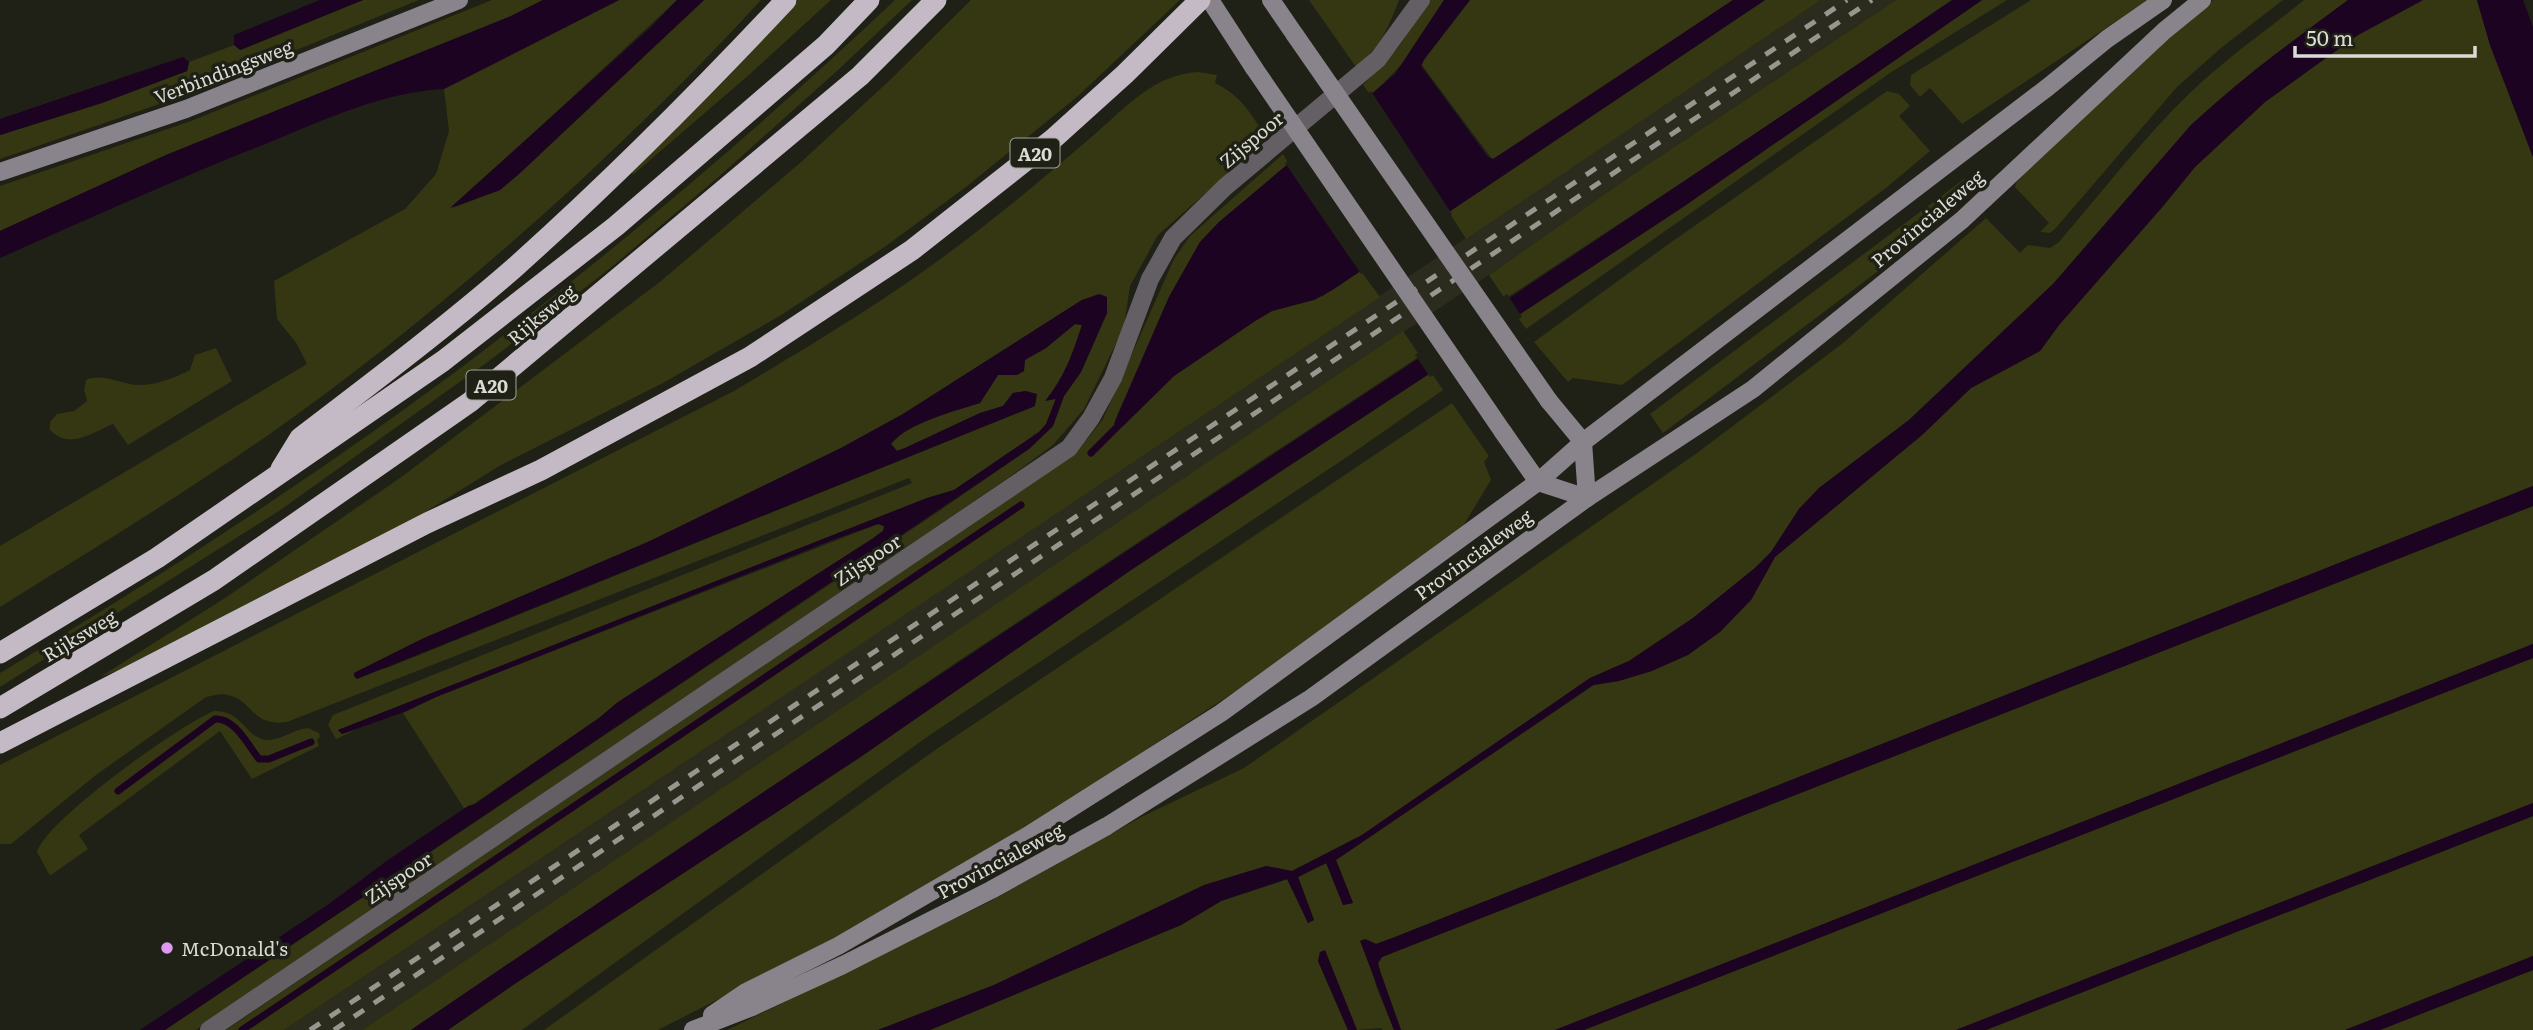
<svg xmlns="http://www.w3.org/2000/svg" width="2533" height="1030" font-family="Literata,serif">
	<rect width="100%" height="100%" fill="#1f2016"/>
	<path fill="#2b2c1d" d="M 1821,0 L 1896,0 L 1635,173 L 1489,275 L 362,1030 L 284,1030 Z"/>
	<g fill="#343711">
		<path d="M 363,0 L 419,0 L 245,71 L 228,64 L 217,64 L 200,90 L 0,159 L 0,135 L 102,103 L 187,71 L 189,62 L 234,45 L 241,50 Z"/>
		<path d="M 492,0 L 543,0 L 511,16 L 166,155 L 0,231 L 0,186 L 191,121 Z"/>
		<path d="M 619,0 L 677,0 L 453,208 L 500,190 L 519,174 L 704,0 L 761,0 C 703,64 641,124 578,183 C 479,273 377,359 267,436 C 180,496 90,551 0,607 L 0,546 L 307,364 L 297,344 L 277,319 L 274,281 L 405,209 L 436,174 L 449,131 L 444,89 Z"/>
		<path d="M 798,0 L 831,0 L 750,74 L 634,174 L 631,173 L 729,76 Z"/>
		<path d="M 895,0 L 912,0 L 837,71 L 715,180 L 608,270 L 489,361 L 279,511 L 0,687 L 0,673 C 166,573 329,468 483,351 C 626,241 764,124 895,0 Z"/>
		<path d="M 971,0 L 1180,0 L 1078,96 L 966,187 L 886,246 L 783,314 L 663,383 L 501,465 L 390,534 L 117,671 L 100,677 L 225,598 L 400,478 L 661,281 L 800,163 L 890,80 Z"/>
		<path d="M 1309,0 L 1399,0 C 1388,29 1381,45 1356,67 Z"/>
		<path d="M 1430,0 L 1444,0 L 1403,63 L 1371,96 L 1363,85 L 1398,48 Z"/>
		<path d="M 1470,0 L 1733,0 L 1501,156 L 1492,159 L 1421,64 Z"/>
		<path d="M 1765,0 L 1821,0 L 1466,239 L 1449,212 Z"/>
		<path d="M 1896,0 L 1952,0 L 1778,119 L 1505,299 L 1489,275 L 1635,173 Z"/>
		<path d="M 1982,0 L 2007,0 L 1890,73 L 1526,329 L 1517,316 L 1683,207 Z"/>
		<path d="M 2031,0 L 2148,0 L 1962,124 L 1930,88 L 1920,97 L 1910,85 L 1911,75 Z"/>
		<path d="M 2213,0 L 2283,0 L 2221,48 L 2177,87 L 2055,229 L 2050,233 L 2040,232 L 2049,223 L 2015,187 L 2016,183 L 2036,161 L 2186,21 Z"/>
		<path d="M 2304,0 L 2348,0 L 2257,68 L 2191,125 L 2053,284 L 1909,420 L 1819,488 L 1799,509 L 1771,552 L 1755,568 L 1693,618 L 1629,661 L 1590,678 L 1362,835 L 1292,871 L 1266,866 L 994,985 L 878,1030 L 727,1030 L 987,903 L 1143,816 L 1244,768 L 1697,453 L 1843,343 L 1986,218 L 2020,253 L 2028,245 L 2050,248 L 2059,242 C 2102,192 2143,138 2191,92 C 2226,58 2266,31 2304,0 Z"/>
		<path d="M 2423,0 L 2477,0 L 2490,45 L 2533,157 L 2533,486 L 1395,937 L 1376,944 L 1365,939 L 1376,986 L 1394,1030 L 1383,1030 L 1381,1028 L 1357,1030 L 1324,951 L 1320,952 L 1318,961 L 1348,1030 L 930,1030 L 1181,925 L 1221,901 L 1288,879 L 1308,923 L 1314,920 L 1298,877 L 1327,863 L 1343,905 L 1353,903 L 1336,860 L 1594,685 L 1619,681 L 1751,600 L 1775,557 L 1922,435 L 1971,388 L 2040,351 L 2059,325 L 2164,205 L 2195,167 L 2265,102 L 2358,35 Z"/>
		<path d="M 1198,72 L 1217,75 L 1215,83 C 1242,96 1252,115 1267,139 L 1158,235 L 1130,286 L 1124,327 L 1084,409 L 1053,445 L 1008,478 L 196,1030 L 165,1030 L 942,509 L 1029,449 L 1053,426 L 1064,396 L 1081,372 L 1107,313 L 1103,295 L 1082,300 L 903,414 L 841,448 L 650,541 L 422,639 L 354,673 L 387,668 L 1035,406 L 1026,391 L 1013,393 L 1003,406 L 980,413 L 905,448 L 897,451 L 891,444 C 908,423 954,411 980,403 L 998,375 L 1017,375 L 1025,364 L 1024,360 L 1046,348 L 1075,324 L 1082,325 C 1073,352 1065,377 1047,400 L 1056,398 L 1046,424 L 1039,432 L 954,490 L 927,498 L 338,730 L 342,734 L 358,729 L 336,739 L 328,725 L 333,715 L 912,483 L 909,478 L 287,722 C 251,727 254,701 228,695 C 221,693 213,696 206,697 L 96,775 L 11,844 L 0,844 L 0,765 L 734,391 C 804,349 874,308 939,260 C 994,220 1045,177 1096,133 C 1126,107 1155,74 1198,72 Z"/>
		<path d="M 1887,91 L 1899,94 L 1910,106 L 1899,116 L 1930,151 L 1886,188 L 1622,385 L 1573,378 L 1568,382 L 1534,342 L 1670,243 Z"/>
		<path d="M 1283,154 L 1289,164 L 1219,222 L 1200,242 L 1169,297 L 1115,420 L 1122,427 L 1174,376 L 1255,321 L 1272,311 L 1323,296 L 1360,270 L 1380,297 L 284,1030 L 226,1030 L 1077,452 L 1103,419 L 1174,259 L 1190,236 Z"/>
		<path d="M 1964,179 L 1972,188 L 1881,269 L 1663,433 L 1650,414 Z"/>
		<path d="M 1403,331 L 1420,356 L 960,660 L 411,1030 L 362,1030 Z"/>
		<path d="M 216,348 L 232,381 L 128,445 L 113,424 C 91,433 70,450 50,430 L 50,422 L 57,414 L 74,411 L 87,401 L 84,390 L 86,380 C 101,373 120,383 136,385 C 154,386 175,378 190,370 L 195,355 Z"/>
		<path d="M 1431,372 L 1443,390 L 1350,455 L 927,737 L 522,1030 L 448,1030 L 516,983 L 859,758 L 1131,570 Z"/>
		<path d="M 1452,403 L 1489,456 L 1484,462 L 1491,480 L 1460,531 L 1242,687 L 979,859 L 778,969 L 658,1030 L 544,1030 L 938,748 Z"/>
		<path d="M 2533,506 L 2533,644 L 1555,1030 L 1401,1030 L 1380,971 L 1378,963 L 1382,957 Z"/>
		<path d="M 878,524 L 884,526 L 885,529 L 872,539 L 618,702 L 599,718 L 465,810 L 403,713 L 436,697 Z"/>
		<path d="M 2533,658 L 2533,803 L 1956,1030 L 1584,1030 Z"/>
		<path d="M 214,711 C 242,710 245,737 266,740 C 280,741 294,729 308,728 L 319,733 L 320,737 L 317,740 L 319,746 L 252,779 L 220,731 L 79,835 L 88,849 L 51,875 L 49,874 L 37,852 C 46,820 181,724 214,711 Z"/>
		<path d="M 2533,816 L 2533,956 L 2345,1030 L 1986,1030 Z"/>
		<path d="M 2533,970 L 2533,1030 L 2380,1030 Z"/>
	</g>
	<g fill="#1b0321">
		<path d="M 320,0 L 363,0 L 240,50 L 234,45 L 234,35 Z"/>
		<path d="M 543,0 L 619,0 L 444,89 C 384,92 326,119 270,142 C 179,178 90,218 0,258 L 0,231 L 166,155 L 511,16 Z"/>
		<path d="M 677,0 L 704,0 L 519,174 L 500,190 L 450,208 L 651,27 Z"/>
		<path d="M 1444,0 L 1470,0 L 1425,58 L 1421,66 L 1488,157 L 1493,159 L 1733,0 L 1765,0 L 1334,289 L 1314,300 L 1272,311 L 1255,321 L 1174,376 L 1122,427 L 1114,424 L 1169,297 L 1200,242 L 1219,222 L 1395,74 Z"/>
		<path d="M 1952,0 L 1982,0 L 1683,207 L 1131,570 L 859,758 L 516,983 L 448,1030 L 411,1030 C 921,681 1442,349 1952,0 Z"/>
		<path d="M 2348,0 L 2423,0 L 2358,35 L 2265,102 L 2195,167 L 2164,205 L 2059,325 L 2040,351 L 1971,388 L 1922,435 L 1775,557 L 1751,600 L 1720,632 L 1688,655 L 1652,671 L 1619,681 L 1593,685 L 1336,860 L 1353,903 L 1343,905 L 1326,863 L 1298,877 L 1314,920 L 1308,923 L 1287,879 L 1221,901 L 1181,925 L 930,1030 L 878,1030 L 994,985 L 1204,885 L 1266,866 L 1292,871 L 1362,835 L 1590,678 L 1629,661 L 1693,618 L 1755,568 L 1771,552 L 1799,509 L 1819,488 L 1909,420 L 2053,284 L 2191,125 C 2240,79 2294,40 2348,0 Z"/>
		<path d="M 2477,0 L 2523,0 L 2533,27 L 2533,157 L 2490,45 Z"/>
		<path d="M 183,57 L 189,62 L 187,71 L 102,103 L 0,135 L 0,119 Z"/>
		<path d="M 1099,294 L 1107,297 L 1107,313 L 1081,372 L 1064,396 L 1053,426 L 1029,449 L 165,1030 L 140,1030 L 329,904 L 388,860 L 468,806 L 475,804 L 599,718 L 618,702 L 872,539 L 883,531 L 884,526 L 878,524 L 835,539 L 436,697 L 404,712 L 342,734 L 338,730 L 927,498 L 954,490 L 1039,432 L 1046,424 L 1056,399 L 1045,401 C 1064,378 1073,353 1082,325 L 1075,324 L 1046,348 L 1025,360 L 1024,371 L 1017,375 L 998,375 L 980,403 C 955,411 907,423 891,444 L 897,451 L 905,448 L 980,413 L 1003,406 L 1013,393 L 1026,391 L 1037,394 L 1035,406 L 357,679 L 354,676 L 354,673 L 422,639 L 650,541 L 841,448 L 903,414 L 1082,300 Z"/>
		<path d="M 2533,486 L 2533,506 L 1382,957 L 1378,963 L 1380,971 L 1401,1030 L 1394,1030 L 1360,941 L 1365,939 L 1376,944 L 1395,937 Z"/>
		<path d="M 2533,644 L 2533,658 L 1584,1030 L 1555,1030 Z"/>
		<path d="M 2533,803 L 2533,816 L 1986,1030 L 1956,1030 Z"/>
		<path d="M 1325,950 L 1357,1030 L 1348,1030 L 1318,961 L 1320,952 Z"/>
		<path d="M 2533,956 L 2533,970 L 2380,1030 L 2345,1030 Z"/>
	</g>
	<g fill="#1f2016">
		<path d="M 1371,91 L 1452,214 L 1361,274 L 1285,163 Z"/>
		<path d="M 1507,294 L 1522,317 L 1430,377 L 1415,355 Z"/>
	</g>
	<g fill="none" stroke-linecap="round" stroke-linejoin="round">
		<g stroke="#1b0321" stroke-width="7">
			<path d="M 1091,453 L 1118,426"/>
			<path d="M 118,791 L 215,719 C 234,717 248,745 259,759 L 269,759 L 311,742"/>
			<path d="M 242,1030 L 1021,505"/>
		</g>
		<path stroke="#635f64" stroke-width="18" d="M 209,1030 L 1069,448 L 1091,418 L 1113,378 L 1150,279 L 1173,238 L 1225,187 L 1378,59 L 1421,0"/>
		<g stroke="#89848b" stroke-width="18">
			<path d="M 1210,0 L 1254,68"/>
			<path d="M 1271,0 L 1295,35"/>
			<path d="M 0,172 L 186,109 L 459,0"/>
			<path d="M 1549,401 L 1583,442 L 1587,498"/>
			<path d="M 1503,432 L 1538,482 L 1587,498"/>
			<path d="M 712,1015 L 746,992 L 838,946 L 1027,836 L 1221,713 L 1538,482 L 1583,442 L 2048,87 L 2107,39 L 2163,0"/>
			<path d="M 693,1030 L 752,1007 L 843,965 L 991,890 L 1107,826 L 1311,698 L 1587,498 L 1753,389 L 1962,220 L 2164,31 L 2202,0"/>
		</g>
		<g stroke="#c3bac5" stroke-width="21">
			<path d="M 281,469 L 300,438 C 372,383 445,328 513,269 C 608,184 699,93 786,0"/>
			<path d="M 0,653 L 157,558 L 443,361 L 616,226 L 826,45 L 869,0"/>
			<path d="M 0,708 L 214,580 L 470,402 L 860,76 L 936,0"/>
			<path d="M 0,743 L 427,523 L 541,470 L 750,357 L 912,250 L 1053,139 L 1125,74 L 1200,0"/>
		</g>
		<g stroke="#96978f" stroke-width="5" stroke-dasharray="12 12" stroke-linecap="butt">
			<path d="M 310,1030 L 1847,0"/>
			<path d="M 334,1030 L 1872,0"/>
		</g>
		<g stroke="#89848b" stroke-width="18">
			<path d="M 1295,35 L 1549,401"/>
			<path d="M 1254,68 L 1503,432"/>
		</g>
	</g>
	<circle fill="#de98f2" stroke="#1f2016" stroke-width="2.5" cx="167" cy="948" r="7"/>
	<g text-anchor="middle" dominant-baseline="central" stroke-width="7" stroke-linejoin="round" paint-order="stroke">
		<g fill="#1f2016" stroke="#a2a39b" stroke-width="2">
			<rect x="1010.5" y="138.5" width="49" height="29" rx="5"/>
			<rect x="466.5" y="370.5" width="49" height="29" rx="5"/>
		</g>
		<g font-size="18" font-weight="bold" fill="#dadbd4">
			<text x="1035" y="153">A20</text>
			<text x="491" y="385">A20</text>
		</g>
		<g font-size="19" fill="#dadbd4" stroke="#1f2016">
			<text transform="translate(223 71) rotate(-21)">Verbindingsweg</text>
			<text transform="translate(1251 139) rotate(-40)">Zijspoor</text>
			<text transform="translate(1927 218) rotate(-40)">Provincialeweg</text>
			<text transform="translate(541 314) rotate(-40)">Rijksweg</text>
			<text transform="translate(1473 554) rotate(-36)">Provincialeweg</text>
			<text transform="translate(867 559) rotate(-34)">Zijspoor</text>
			<text transform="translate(79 635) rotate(-31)">Rijksweg</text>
			<text transform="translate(1000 860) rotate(-28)">Provincialeweg</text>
			<text transform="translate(398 877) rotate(-34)">Zijspoor</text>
		</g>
		<g font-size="19" fill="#dadbd4" stroke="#1f2016" text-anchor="start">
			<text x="181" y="948">McDonald's</text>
		</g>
	</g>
	<path d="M2295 46v10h180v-10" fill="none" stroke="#dadbd4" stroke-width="3.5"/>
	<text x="2306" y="46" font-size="21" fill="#dadbd4" stroke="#1f2016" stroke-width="5" paint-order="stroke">50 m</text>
</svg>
